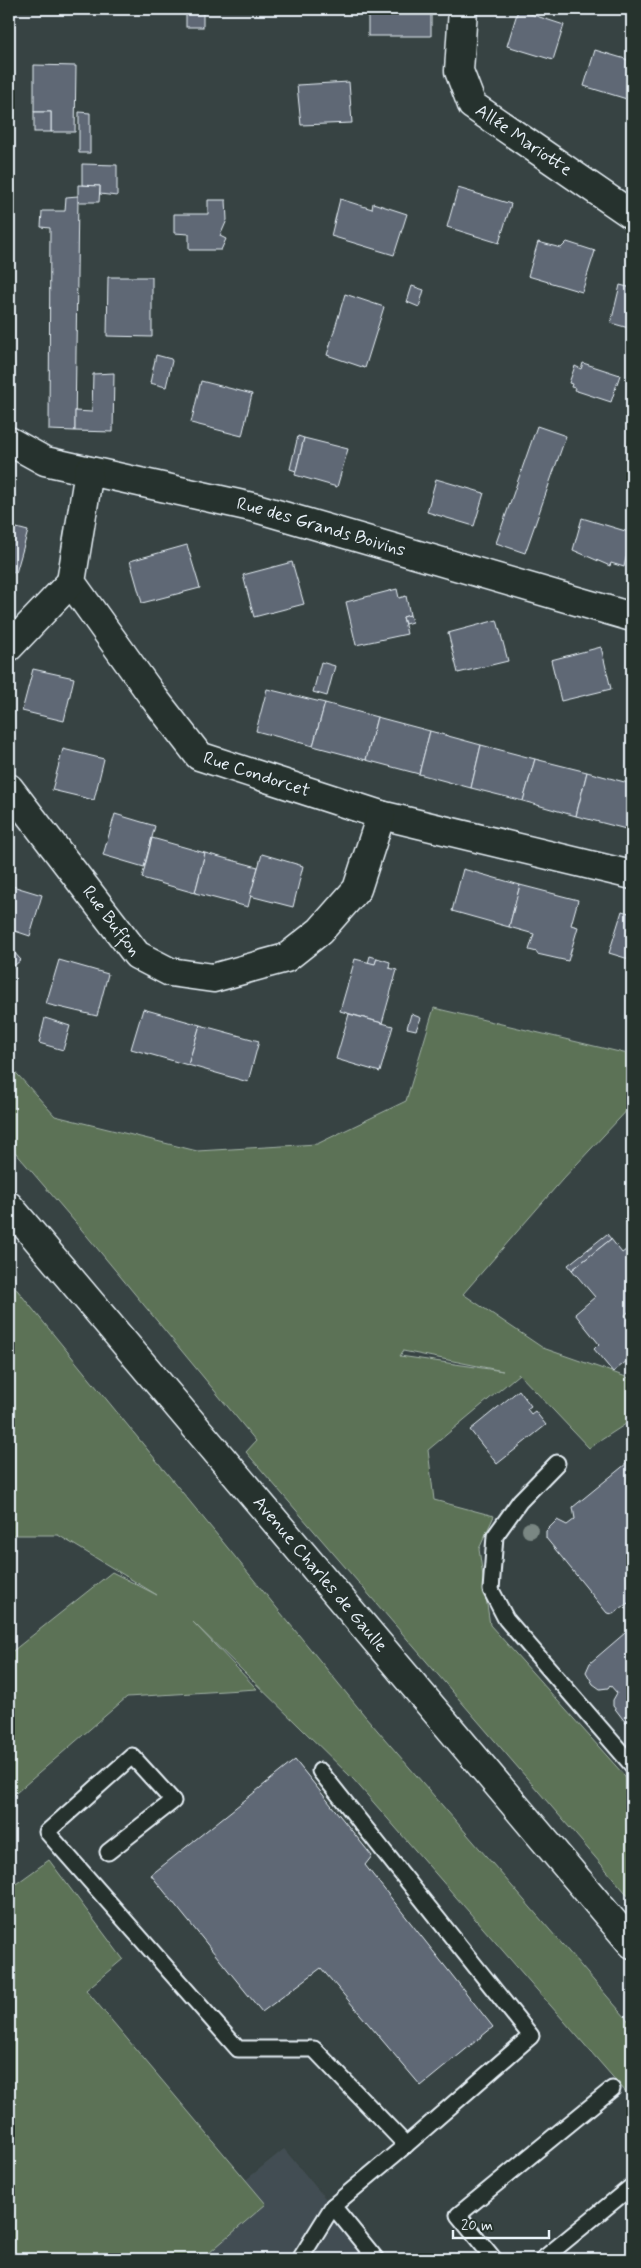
<svg xmlns="http://www.w3.org/2000/svg" width="641" height="2268" font-family="Mynerve,sans-serif">
	<rect width="100%" height="100%" fill="#374343"/>
	<filter id="ink" filterUnits="userSpaceOnUse"><feTurbulence type="fractalNoise" baseFrequency=".02" numOctaves="2"/><feDisplacementMap in="SourceGraphic" scale="10" xChannelSelector="R" yChannelSelector="G"/><feConvolveMatrix kernelMatrix="1 2 1 2 8 2 1 2 1" color-interpolation-filters="sRGB"/></filter>
	<g filter="url(#ink)">
		<path fill="#434e52" d="M 284,2149 L 376,2259 L 147,2259 L 247,2179 Z"/>
		<g fill="#5c7256" stroke="#a2b2a7" fill-rule="evenodd">
			<path d="M 434,1008 L 632,1055 L 632,1105 L 562,1180 L 463,1294 L 543,1348 L 632,1379 L 632,1420 L 589,1448 L 519,1374 L 428,1450 L 434,1500 L 494,1516 L 479,1549 L 490,1625 L 632,1784 L 632,1900 L 246,1452 L 256,1441 L 87,1236 L 9,1145 L 9,1065 L 55,1116 L 197,1151 L 317,1144 L 406,1101 ZM 403,1351 L 503,1371 L 400,1356 Z"/>
			<path d="M 9,1280 L 365,1716 L 632,2025 L 632,2099 L 354,1780 L 193,1622 L 257,1689 L 127,1697 L 9,1799 L 9,1654 L 112,1572 L 157,1595 L 58,1535 L 9,1535 Z"/>
			<path d="M 49,1860 L 123,1959 L 86,1990 L 266,2204 L 202,2259 L 9,2259 L 9,1889 Z"/>
		</g>
		<g fill="#5f6875" stroke="#e8f1f8">
			<rect x="186" y="9" width="17" height="18"/>
			<rect x="368" y="9" width="63" height="27"/>
			<path d="M 518,10 L 564,25 L 553,60 L 507,46 Z"/>
			<path d="M 595,50 L 632,61 L 632,93 L 630,100 L 584,86 Z"/>
			<path d="M 34,65 L 76,66 L 75,132 L 51,132 L 51,112 L 34,112 Z"/>
			<path d="M 349,82 L 352,123 L 301,125 L 297,85 Z"/>
			<rect x="34" y="112" width="17" height="20"/>
			<path d="M 79,112 L 90,113 L 90,153 L 79,153 Z"/>
			<path d="M 82,164 L 117,165 L 117,196 L 100,194 L 100,186 L 82,185 Z"/>
			<path d="M 78,185 L 100,186 L 99,202 L 78,202 Z"/>
			<path d="M 458,188 L 511,204 L 499,243 L 447,227 Z"/>
			<path d="M 78,196 L 75,431 L 49,430 L 50,228 L 41,227 L 42,211 L 65,211 L 66,197 Z"/>
			<path d="M 340,199 L 372,209 L 373,203 L 407,214 L 394,255 L 331,236 Z"/>
			<path d="M 208,200 L 226,200 L 227,220 L 220,236 L 226,239 L 221,250 L 189,250 L 189,234 L 174,233 L 174,214 L 208,214 Z"/>
			<path d="M 538,242 L 561,248 L 567,242 L 595,251 L 582,292 L 528,276 Z"/>
			<path d="M 108,277 L 152,277 L 152,337 L 107,336 Z"/>
			<path d="M 620,285 L 632,288 L 632,329 L 611,323 Z"/>
			<path d="M 412,286 L 424,290 L 419,307 L 407,302 Z"/>
			<path d="M 345,294 L 384,307 L 365,368 L 327,355 Z"/>
			<path d="M 156,355 L 171,359 L 172,361 L 166,387 L 150,383 Z"/>
			<path d="M 583,363 L 620,375 L 611,402 L 574,390 L 575,388 L 571,387 L 572,384 L 569,383 L 575,366 L 581,369 Z"/>
			<path d="M 114,373 L 113,432 L 75,431 L 75,411 L 92,412 L 93,374 Z"/>
			<path d="M 201,381 L 252,394 L 242,436 L 191,423 Z"/>
			<path d="M 537,426 L 566,436 L 525,553 L 496,543 Z"/>
			<path d="M 298,436 L 304,438 L 296,471 L 290,469 Z"/>
			<path d="M 304,438 L 348,449 L 337,487 L 295,475 Z"/>
			<path d="M 436,479 L 484,493 L 474,526 L 427,512 Z"/>
			<path d="M 582,518 L 632,533 L 624,567 L 611,563 L 610,566 L 573,550 Z"/>
			<path d="M 9,526 L 28,531 L 16,573 L 9,571 Z"/>
			<path d="M 187,545 L 200,588 L 142,603 L 130,561 Z"/>
			<path d="M 292,562 L 304,604 L 254,617 L 243,575 Z"/>
			<path d="M 397,589 L 399,598 L 406,596 L 410,615 L 403,617 L 407,634 L 356,645 L 346,602 Z"/>
			<path d="M 410,615 L 412,622 L 405,624 L 403,617 Z"/>
			<path d="M 497,620 L 508,661 L 458,673 L 448,633 Z"/>
			<path d="M 601,647 L 611,689 L 561,701 L 551,660 Z"/>
			<path d="M 321,662 L 335,666 L 327,696 L 313,692 Z"/>
			<path d="M 33,669 L 74,678 L 64,721 L 22,711 Z"/>
			<path d="M 267,689 L 325,703 L 313,746 L 256,731 Z"/>
			<path d="M 325,703 L 377,717 L 366,760 L 313,746 Z"/>
			<path d="M 377,717 L 430,731 L 419,774 L 366,760 Z"/>
			<path d="M 430,731 L 481,745 L 471,788 L 419,774 Z"/>
			<path d="M 481,745 L 535,759 L 523,801 L 471,788 Z"/>
			<path d="M 63,749 L 104,759 L 94,800 L 52,790 Z"/>
			<path d="M 535,759 L 587,772 L 576,816 L 523,801 Z"/>
			<path d="M 587,772 L 632,784 L 632,806 L 626,829 L 576,816 Z"/>
			<path d="M 115,814 L 155,826 L 144,867 L 103,855 Z"/>
			<path d="M 152,838 L 205,853 L 195,893 L 142,878 Z"/>
			<path d="M 205,853 L 258,867 L 248,907 L 195,893 Z"/>
			<path d="M 262,854 L 303,866 L 293,907 L 250,896 Z"/>
			<path d="M 463,869 L 520,885 L 509,927 L 452,911 Z"/>
			<path d="M 9,885 L 42,895 L 30,936 L 9,929 Z"/>
			<path d="M 520,885 L 578,900 L 571,925 L 578,927 L 568,961 L 537,954 L 537,952 L 529,950 L 534,934 L 509,927 Z"/>
			<path d="M 622,911 L 632,914 L 632,960 L 609,953 Z"/>
			<path d="M 12,950 L 21,960 L 9,970 L 9,953 Z"/>
			<path d="M 370,956 L 377,958 L 375,964 L 368,963 Z"/>
			<path d="M 377,958 L 390,962 L 389,968 L 397,970 L 382,1023 L 340,1011 L 355,959 L 375,964 Z"/>
			<path d="M 59,960 L 108,974 L 97,1016 L 46,1004 Z"/>
			<path d="M 143,1009 L 200,1025 L 188,1065 L 131,1049 Z"/>
			<path d="M 349,1014 L 393,1026 L 380,1072 L 336,1059 Z"/>
			<path d="M 411,1014 L 421,1018 L 416,1030 L 407,1028 Z"/>
			<path d="M 45,1018 L 70,1026 L 63,1050 L 39,1043 Z"/>
			<path d="M 200,1025 L 259,1041 L 248,1082 L 188,1065 Z"/>
			<path d="M 607,1234 L 611,1239 L 572,1270 L 568,1265 Z"/>
			<path d="M 611,1239 L 622,1253 L 630,1247 L 632,1249 L 632,1309 L 625,1315 L 632,1324 L 632,1357 L 613,1372 L 594,1349 L 599,1344 L 575,1314 L 595,1297 L 572,1270 Z"/>
			<path d="M 519,1390 L 531,1406 L 527,1409 L 531,1414 L 535,1411 L 546,1425 L 497,1464 L 470,1430 Z"/>
			<path d="M 632,1459 L 632,1581 L 630,1583 L 632,1586 L 632,1608 L 628,1603 L 613,1614 L 607,1613 L 546,1538 L 546,1531 L 557,1520 L 567,1525 L 575,1519 L 573,1507 Z"/>
			<path d="M 632,1627 L 632,1731 L 613,1706 L 613,1700 L 617,1693 L 610,1685 L 608,1688 L 600,1689 L 593,1684 L 586,1672 L 590,1663 Z"/>
			<path d="M 295,1760 L 372,1856 L 365,1865 L 493,2027 L 421,2086 L 321,1968 L 262,2012 L 151,1875 Z"/>
		</g>
		<g fill="none" stroke-linecap="round" stroke-linejoin="round">
			<g stroke="#e8f1f8" stroke-width="19">
				<g id="lane">
					<path d="M 557,1463 L 520,1501 L 495,1536 L 491,1590 L 506,1619 L 632,1765"/>
					<path d="M 108,1852 L 173,1801 L 132,1756 L 47,1832 L 238,2049 L 314,2049 L 406,2145"/>
					<path d="M 333,2206 L 376,2259"/>
					<path d="M 300,2259 L 333,2206 L 406,2145 L 531,2036 L 320,1771"/>
					<path d="M 494,2259 L 458,2215 L 612,2089"/>
					<path d="M 543,2259 L 632,2186"/>
				</g>
			</g>
			<g stroke="#e8f1f8" stroke-width="31">
				<g id="street">
					<path id="s1" d="M 463,9 L 459,71 L 472,105 L 632,215"/>
					<path id="s2" d="M 9,441 L 45,461 L 256,508 L 632,617"/>
					<path id="s3" d="M 89,471 L 71,582 L 154,698 L 199,756 L 381,815 L 632,875"/>
					<path d="M 9,647 L 71,582"/>
					<path id="s4" d="M 9,788 L 137,955 L 170,972 L 213,978 L 286,958 L 320,931 L 357,889 L 381,815"/>
				</g>
			</g>
			<g stroke="#e8f1f8" stroke-width="31">
				<g id="secondary">
					<path id="s5" d="M 9,1206 L 632,1944"/>
				</g>
			</g>
			<use href="#lane" stroke="#26332d" stroke-width="15"/>
			<use href="#street" stroke="#26332d" stroke-width="28"/>
			<use href="#secondary" stroke="#26332d" stroke-width="28"/>
		</g>
		<circle fill="#7a8783" cx="530" cy="1530" r="8"/>
	</g>
	<g text-anchor="middle" dominant-baseline="central" stroke-width="4.5" stroke-linejoin="round" paint-order="stroke">
		<g font-size="18" fill="#e8f1f8" stroke="#26332d">
			<text stroke="none"><textPath href="#s1" startOffset="161">Allée Mariotte</textPath></text>
			<text stroke="none"><textPath href="#s2" startOffset="325">Rue des Grands Boivins</textPath></text>
			<text stroke="none"><textPath href="#s3" startOffset="389">Rue Condorcet</textPath></text>
			<text stroke="none"><textPath href="#s4" startOffset="168">Rue Buffon</textPath></text>
			<text stroke="none"><textPath href="#s5" startOffset="482">Avenue Charles de Gaulle</textPath></text>
		</g>
	</g>
	<rect width="641" height="2268" fill="none" stroke="#26332d" stroke-width="30"/>
	<rect x="15" y="15" width="611" height="2238" fill="none" stroke="#e8f1f8" stroke-width="2" filter="url(#ink)"/>
	<path d="M453 2230v8h96v-8" fill="none" stroke="#e8f1f8" stroke-width="2.5"/>
	<text x="461" y="2230" font-size="15" fill="#e8f1f8" stroke="#26332d" stroke-width="4" paint-order="stroke">20 m</text>
</svg>
